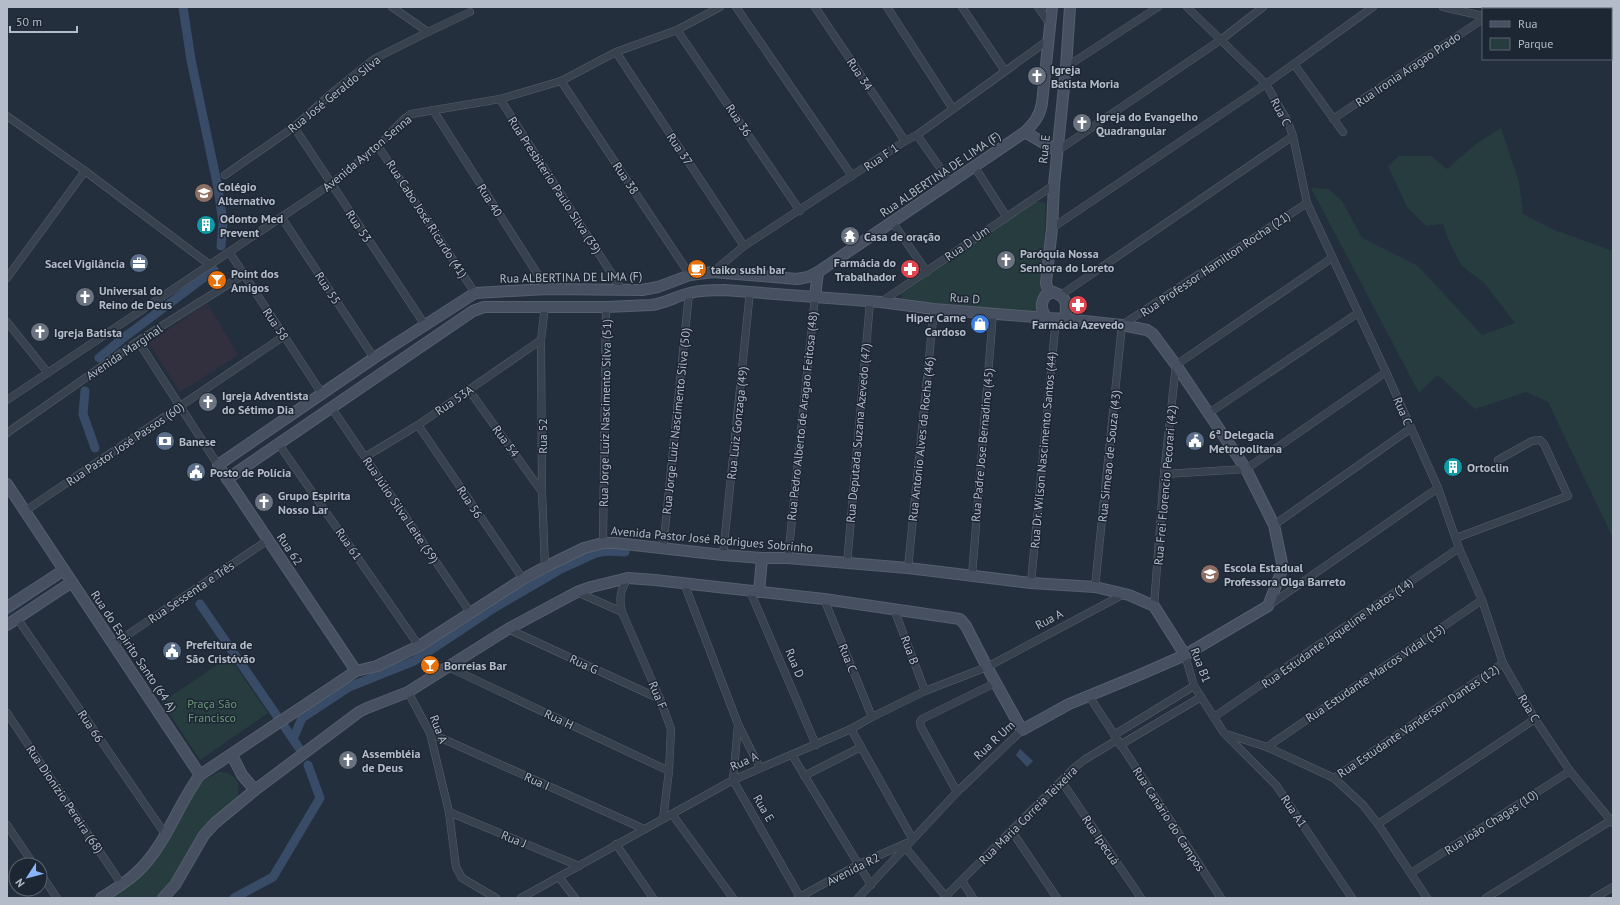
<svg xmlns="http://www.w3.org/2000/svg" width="1620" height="905" font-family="'PT Sans',sans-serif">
	<rect width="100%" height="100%" fill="#242f3e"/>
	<path fill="#32303f" d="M 207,303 L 238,355 L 180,392 L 149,343 Z"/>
	<g fill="#263c3f">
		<path d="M 1501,128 L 1519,182 L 1523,214 L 1552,229 L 1613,251 L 1613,538 L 1548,402 L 1526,392 L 1475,409 L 1438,375 L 1419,393 L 1311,188 L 1329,189 L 1342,201 L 1362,238 L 1418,266 L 1482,335 L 1515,323 L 1484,283 L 1462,266 L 1450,244 L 1443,224 L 1426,226 L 1407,207 L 1388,166 L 1399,156 L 1431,156 L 1447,169 L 1476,144 Z"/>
		<path d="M 1035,202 L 1042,202 L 1046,204 L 1042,299 L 1038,309 L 1033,314 L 902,299 L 900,292 Z"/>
		<path d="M 229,657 L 268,713 L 200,760 L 162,702 Z"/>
		<path d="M 219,772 C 234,771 242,784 237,798 L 168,886 L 156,898 L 109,898 L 154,861 L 165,844 L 193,793 L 205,780 Z"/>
	</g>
	<path fill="#394c67" d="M 1020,749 L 1033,761 L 1027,767 L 1016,755 Z"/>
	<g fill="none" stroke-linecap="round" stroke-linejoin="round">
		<path stroke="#394c67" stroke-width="2.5" d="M 7,614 L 59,579"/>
		<g stroke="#394c67" stroke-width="9">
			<path d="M 183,7 L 191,60 L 217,183 L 223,222 L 221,246"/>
			<path d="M 99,358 L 122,339 L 214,270"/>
			<path d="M 85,391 L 83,414 L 95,448"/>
			<path d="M 200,604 L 277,716"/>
			<path d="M 284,726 L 299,748"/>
			<path d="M 293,739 L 302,718 L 349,687 L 414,661 L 494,608 L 559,570 L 596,553 L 606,551 L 625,552"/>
			<path d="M 234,898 L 273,877 L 320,798 L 308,765"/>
		</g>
		<g stroke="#565f6c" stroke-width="8">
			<g id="street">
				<path d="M 392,7 L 428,32"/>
				<path d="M 736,7 L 852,176"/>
				<path d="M 815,7 L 905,141"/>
				<path d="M 887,7 L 953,109"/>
				<path d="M 962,7 L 1005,71"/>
				<path d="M 1038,7 L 1050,24"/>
				<path d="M 1187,7 L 1266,84 L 1287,120 L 1293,136 L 1307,203 L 1386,372 L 1438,488 L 1459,548 L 1482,600 L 1503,663 L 1535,719 L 1570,771 L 1613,823"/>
				<path d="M 1443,7 L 1483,16"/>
				<path d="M 1500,9 L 1504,7"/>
				<path d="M 677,30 L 800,211"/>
				<path d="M 616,52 L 744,246"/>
				<path d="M 1294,64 L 1343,132"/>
				<path d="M 1066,67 L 1158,7"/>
				<path d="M 561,81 L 690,275"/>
				<path d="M 500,99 L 622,290"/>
				<path d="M 433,110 L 547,289"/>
				<path d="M 7,116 L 85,171 L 210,265"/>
				<path d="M 1333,119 L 1483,19"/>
				<path d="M 294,127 L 425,325"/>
				<path d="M 917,135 L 950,182"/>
				<path d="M 378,146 L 475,293"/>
				<path d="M 1057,151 L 1222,39 L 1263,7"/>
				<path d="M 974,166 L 1006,216"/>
				<path d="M 225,175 L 294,127 L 333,92 L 374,59 L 428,32 L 470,12"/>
				<path d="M 282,218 L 374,358"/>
				<path d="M 893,223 L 927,272"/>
				<path d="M 1052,228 L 1266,84 L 1373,7"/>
				<path d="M 230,253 L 322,394"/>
				<path d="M 713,272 L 744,246 L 905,141 L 917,135 L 1047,41"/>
				<path d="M 7,278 L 85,171"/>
				<path d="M 1061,295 L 1293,136"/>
				<path d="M 881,302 L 1054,185"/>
				<path d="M 7,322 L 48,373"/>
				<path d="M 138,341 L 218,465"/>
				<path d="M 469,390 L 542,492"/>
				<path d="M 7,400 L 331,184 L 378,146 L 405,118 L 411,114 L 500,99 L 561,81 L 616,52 L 677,30 L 720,7"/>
				<path d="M 331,407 L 470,612"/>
				<path d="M 1209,413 L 1358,313"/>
				<path d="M 418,425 L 523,579"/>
				<path d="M 7,433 L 138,341 L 243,275"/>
				<path d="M 278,443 L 419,646"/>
				<path d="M 365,457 L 418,425 L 541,340"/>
				<path d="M 1164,474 L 1246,469 L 1386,372"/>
				<path d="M 25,511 L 284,336"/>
				<path d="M 1274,525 L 1410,429"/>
				<path d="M 1456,538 L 1568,496 L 1544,444 L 1540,440 L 1532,441 L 1498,460"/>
				<path d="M 603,543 L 606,307"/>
				<path d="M 663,549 L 689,293"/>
				<path d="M 723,555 L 750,291"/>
				<path d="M 788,558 L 815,297"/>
				<path d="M 847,564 L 870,302"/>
				<path d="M 545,567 L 542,492 L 541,340 L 545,306"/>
				<path d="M 908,568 L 934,309"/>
				<path d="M 972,576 L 993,313"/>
				<path d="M 628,578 C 620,590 619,599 622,612 L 660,699 L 671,729 L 669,771 L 663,819"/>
				<path d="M 684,583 L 738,724 L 760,768"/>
				<path d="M 1031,583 L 1056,318"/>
				<path d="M 1095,587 L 1122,325 L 1307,203"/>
				<path d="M 750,591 L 816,745"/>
				<path d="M 577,592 L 622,612"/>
				<path d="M 824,599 L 872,717"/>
				<path d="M 1154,606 L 1164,474 L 1176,365 L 1332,258"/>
				<path d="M 1268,606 L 1438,488"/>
				<path d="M 894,609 L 925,691"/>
				<path d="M 17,618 L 165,834"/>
				<path d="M 508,629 L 660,699"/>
				<path d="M 114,644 L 268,540"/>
				<path d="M 1185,655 L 1194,686 L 1224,733 L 1276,785 L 1352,898"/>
				<path d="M 448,667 L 669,771"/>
				<path d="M 408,692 L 430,733 L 449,812 L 456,867 L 462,878 L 496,898"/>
				<path d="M 1089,696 L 1221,898"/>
				<path d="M 7,713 L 122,885"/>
				<path d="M 1214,717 L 1459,548"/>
				<path d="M 738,725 L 733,780 L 800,897"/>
				<path d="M 851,729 L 912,838"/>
				<path d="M 430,733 L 644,829"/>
				<path d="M 1226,734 L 1267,747 L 1334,778 L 1363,805 L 1378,824 L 1427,898"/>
				<path d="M 1114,735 L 1194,686"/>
				<path d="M 1120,745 L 1201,697"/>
				<path d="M 1267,747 L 1482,600"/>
				<path d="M 792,755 L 871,885"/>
				<path d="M 804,776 L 861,747"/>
				<path d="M 1334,778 L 1503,663"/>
				<path d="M 1062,782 L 1141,898"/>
				<path d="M 957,792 L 921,727 L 920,722 L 922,719 L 995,683"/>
				<path d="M 449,812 L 579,866"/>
				<path d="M 672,814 L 733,898"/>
				<path d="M 1378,824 L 1535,719"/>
				<path d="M 7,825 L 34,865"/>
				<path d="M 1011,830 L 1057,898"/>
				<path d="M 616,844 L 653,898"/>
				<path d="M 905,847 L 946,897"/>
				<path d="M 40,873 L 57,898"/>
				<path d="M 1411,873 L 1570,771"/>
				<path d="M 559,877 L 575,898"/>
				<path d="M 962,881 L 973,898"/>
				<path d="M 521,898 L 733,780 L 851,729 L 872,717 L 925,691 L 987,667 L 1124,594"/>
				<path d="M 798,898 L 859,864 L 907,843"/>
				<path d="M 858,898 L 957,792 L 1022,730"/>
				<path d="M 944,898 L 1074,768 L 1084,760 L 1117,740"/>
				<path d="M 1486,898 L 1610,821"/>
				<path d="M 1594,898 L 1613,887"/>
			</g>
		</g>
		<g stroke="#565f6c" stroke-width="12">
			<g id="secondary">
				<path d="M 1025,132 L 1057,151"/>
				<path d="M 1053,292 C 1068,297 1067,305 1065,319 L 1047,318 C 1041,310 1040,305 1045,296 Z"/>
				<path d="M 1049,293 L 1046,283 L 1052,228 L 1054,185 L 1066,67 L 1070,7"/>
				<path d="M 815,297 L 818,272"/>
				<path d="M 227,479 L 473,311 L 484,307 L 606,307 L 651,305 C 664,304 676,296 690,293 C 701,290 713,290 724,290 L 881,302 L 934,309 L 1047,318"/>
				<path d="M 7,484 L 200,775"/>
				<path d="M 759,592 L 762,558"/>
				<path d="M 7,607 L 64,570"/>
				<path d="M 7,625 L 72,582"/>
				<path d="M 356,671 L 218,465 L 374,358 L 475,293 L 547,289 L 642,290 L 658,287 L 690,275 L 713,272 L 797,279 L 808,277 L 818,272 L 1025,132 C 1034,123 1040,116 1042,103 L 1052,7"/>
				<path d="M 232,755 L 242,775 L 255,790"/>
				<path d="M 101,898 C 117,888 133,878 145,864 C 168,838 179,803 200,775 L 356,671 L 377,666 L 419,646 L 523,579 L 545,567 L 584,548 L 603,543 L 616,543 L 723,555 L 762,558 L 788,558 L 908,568 L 1031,583 L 1095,587 L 1129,595 L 1154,606 L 1185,655"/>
				<path d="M 163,898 L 175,885 L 204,835 L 215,823 L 255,790 L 359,712 L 367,708 L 408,692 L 508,629 L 577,592 L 591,587 L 628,578 L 655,580 L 824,599 L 960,619 L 966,626 L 987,667 L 1022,730 L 1069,704 L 1137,676 L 1185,655 L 1268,606 L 1282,570 L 1282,563 L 1274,525 L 1246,469 L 1176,365 L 1153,334 L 1147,330 L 1122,325 L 1065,319"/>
			</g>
		</g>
		<use href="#street" stroke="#38414e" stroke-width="7"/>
		<use href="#secondary" stroke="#465061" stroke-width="10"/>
	</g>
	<defs>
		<g id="church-disc" transform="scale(1)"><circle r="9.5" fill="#6b7280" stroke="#1d2633"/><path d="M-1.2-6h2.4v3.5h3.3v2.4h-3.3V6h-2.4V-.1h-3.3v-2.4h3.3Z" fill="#fff"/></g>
		<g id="school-disc" transform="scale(1)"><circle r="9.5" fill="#8d6e63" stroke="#1d2633"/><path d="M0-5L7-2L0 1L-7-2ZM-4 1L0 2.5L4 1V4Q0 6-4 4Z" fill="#fff"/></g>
		<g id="building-disc" transform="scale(1)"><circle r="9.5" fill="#0f9aa8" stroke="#1d2633"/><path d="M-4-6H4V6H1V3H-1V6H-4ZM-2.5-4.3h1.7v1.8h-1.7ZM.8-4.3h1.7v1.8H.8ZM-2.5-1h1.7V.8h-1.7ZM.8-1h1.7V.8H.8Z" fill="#fff"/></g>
		<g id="temple-disc" transform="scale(1)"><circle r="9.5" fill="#6b7280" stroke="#1d2633"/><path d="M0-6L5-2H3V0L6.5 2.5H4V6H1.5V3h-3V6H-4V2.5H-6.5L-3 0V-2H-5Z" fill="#fff"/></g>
		<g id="office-disc" transform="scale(1)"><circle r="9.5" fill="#5c6f8a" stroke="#1d2633"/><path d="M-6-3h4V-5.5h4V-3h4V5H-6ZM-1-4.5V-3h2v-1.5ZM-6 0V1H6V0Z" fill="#fff"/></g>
		<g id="cafe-disc" transform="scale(1)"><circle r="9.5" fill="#e8710a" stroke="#1d2633"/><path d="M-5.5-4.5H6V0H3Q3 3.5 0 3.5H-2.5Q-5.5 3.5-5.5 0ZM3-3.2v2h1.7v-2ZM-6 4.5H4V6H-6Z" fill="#fff"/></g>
		<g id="pharmacy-disc" transform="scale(1)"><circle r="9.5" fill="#e0444e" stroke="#1d2633"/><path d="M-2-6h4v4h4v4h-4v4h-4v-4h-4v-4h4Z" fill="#fff"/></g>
		<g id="bar-disc" transform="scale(1)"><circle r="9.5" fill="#e8710a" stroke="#1d2633"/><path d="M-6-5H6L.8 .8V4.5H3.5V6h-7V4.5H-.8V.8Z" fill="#fff"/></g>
		<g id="shop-disc" transform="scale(1)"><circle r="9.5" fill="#3f7fe0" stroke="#1d2633"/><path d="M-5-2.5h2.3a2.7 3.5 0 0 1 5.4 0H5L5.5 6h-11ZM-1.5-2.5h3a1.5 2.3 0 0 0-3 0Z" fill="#fff"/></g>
		<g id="bank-disc" transform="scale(1)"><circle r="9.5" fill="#5c6f8a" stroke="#1d2633"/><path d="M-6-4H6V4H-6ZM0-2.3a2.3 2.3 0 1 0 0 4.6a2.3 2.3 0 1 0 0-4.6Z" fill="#fff"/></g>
		<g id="civic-disc" transform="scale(1)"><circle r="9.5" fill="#5c6f8a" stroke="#1d2633"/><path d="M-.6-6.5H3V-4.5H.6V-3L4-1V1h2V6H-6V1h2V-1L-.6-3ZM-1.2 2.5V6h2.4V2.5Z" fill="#fff"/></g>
	</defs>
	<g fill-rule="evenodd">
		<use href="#church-disc" x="1037" y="76"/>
		<use href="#church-disc" x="1082" y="123"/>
		<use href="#school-disc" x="204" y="193"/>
		<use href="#building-disc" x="206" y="225"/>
		<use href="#temple-disc" x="850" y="236"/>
		<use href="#church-disc" x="1006" y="260"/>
		<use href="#office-disc" x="139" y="263"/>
		<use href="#cafe-disc" x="697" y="269"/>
		<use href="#pharmacy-disc" x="910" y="269"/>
		<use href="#bar-disc" x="217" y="280"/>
		<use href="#church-disc" x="85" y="297"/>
		<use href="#pharmacy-disc" x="1078" y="305"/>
		<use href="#shop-disc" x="980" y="324"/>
		<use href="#church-disc" x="40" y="332"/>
		<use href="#church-disc" x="208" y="402"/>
		<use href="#bank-disc" x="165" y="441"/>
		<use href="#civic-disc" x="1195" y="441"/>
		<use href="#building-disc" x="1453" y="467"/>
		<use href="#civic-disc" x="196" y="472"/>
		<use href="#church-disc" x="264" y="502"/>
		<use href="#school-disc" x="1210" y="574"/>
		<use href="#civic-disc" x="172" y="651"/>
		<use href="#bar-disc" x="430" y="665"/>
		<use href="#church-disc" x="348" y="760"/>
	</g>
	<g text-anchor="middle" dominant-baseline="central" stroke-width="3" stroke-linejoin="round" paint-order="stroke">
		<g font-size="12" font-weight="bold" fill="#b4bcc9" stroke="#1d2633" text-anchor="start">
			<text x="1051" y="69">Igreja<tspan x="1051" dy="14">Batista Moria</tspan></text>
			<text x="1096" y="116">Igreja do Evangelho<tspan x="1096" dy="14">Quadrangular</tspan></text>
			<text x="218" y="186">Colégio<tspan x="218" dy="14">Alternativo</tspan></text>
			<text x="220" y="218">Odonto Med<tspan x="220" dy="14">Prevent</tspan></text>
			<text x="864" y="236">Casa de oração</text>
			<text x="1020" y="253">Paróquia Nossa<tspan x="1020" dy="14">Senhora do Loreto</tspan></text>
			<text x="896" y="262" text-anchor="end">Farmácia do<tspan x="896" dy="14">Trabalhador</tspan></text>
			<text x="125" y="263" text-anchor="end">Sacel Vigilância</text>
			<text x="711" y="269">taiko sushi bar</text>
			<text x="231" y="273">Point dos<tspan x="231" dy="14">Amigos</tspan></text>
			<text x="99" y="290">Universal do<tspan x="99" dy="14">Reino de Deus</tspan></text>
			<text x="966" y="317" text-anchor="end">Hiper Carne<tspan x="966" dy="14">Cardoso</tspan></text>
			<text x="1078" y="324" text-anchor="middle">Farmácia Azevedo</text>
			<text x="54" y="332">Igreja Batista</text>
			<text x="222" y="395">Igreja Adventista<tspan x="222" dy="14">do Sétimo Dia</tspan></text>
			<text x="1209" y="434">6ª Delegacia<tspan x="1209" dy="14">Metropolitana</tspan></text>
			<text x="179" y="441">Banese</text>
			<text x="1467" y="467">Ortoclin</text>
			<text x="210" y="472">Posto de Polícia</text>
			<text x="278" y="495">Grupo Espirita<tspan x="278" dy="14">Nosso Lar</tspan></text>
			<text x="1224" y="567">Escola Estadual<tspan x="1224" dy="14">Professora Olga Barreto</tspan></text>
			<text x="186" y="644">Prefeitura de<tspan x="186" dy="14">São Cristóvão</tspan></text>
			<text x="444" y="665">Borreias Bar</text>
			<text x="362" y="753">Assembléia<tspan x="362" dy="14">de Deus</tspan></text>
		</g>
		<g font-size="12" fill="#b4bcc9" stroke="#1d2633">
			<text transform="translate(1408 69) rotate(-34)">Rua Ironia Aragao Prado</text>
			<text transform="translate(860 74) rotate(56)">Rua 34</text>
			<text transform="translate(334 94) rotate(-39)">Rua José Geraldo Silva</text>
			<text transform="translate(1281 112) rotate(62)">Rua C</text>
			<text transform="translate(739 120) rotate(56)">Rua 36</text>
			<text transform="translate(680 149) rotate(56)">Rua 37</text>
			<text transform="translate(1044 149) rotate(-84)">Rua E</text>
			<text transform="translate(367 153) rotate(-40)">Avenida Ayrton Senna</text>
			<text transform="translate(881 157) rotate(-34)">Rua F 1</text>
			<text transform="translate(940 174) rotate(-34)">Rua ALBERTINA DE LIMA (F)</text>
			<text transform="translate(626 178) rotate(56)">Rua 38</text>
			<text transform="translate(555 185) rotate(57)">Rua Presbiterio Paulo Silva (39)</text>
			<text transform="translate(490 200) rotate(58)">Rua 40</text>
			<text transform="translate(427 219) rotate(57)">Rua Cabo José Ricardo (41)</text>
			<text transform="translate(359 226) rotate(56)">Rua 53</text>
			<text transform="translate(967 243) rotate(-35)">Rua D Um</text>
			<text transform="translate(1215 264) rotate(-34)">Rua Professor Hamilton Rocha (21)</text>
			<text transform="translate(571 277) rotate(-1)">Rua ALBERTINA DE LIMA (F)</text>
			<text transform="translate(328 288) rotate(57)">Rua 55</text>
			<text transform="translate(965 298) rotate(4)">Rua D</text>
			<text transform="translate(276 324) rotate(56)">Rua 58</text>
			<text transform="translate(124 352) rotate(-34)">Avenida Marginal</text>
			<text transform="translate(454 400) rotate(-34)">Rua 53A</text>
			<text transform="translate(1403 411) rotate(67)">Rua C</text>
			<text transform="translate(605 413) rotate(-89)">Rua Jorge Luiz Nascimento Silva (51)</text>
			<text transform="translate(802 416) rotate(-84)">Rua Pedro Alberto de Aragao Feitosa (48)</text>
			<text transform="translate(676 421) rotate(-84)">Rua Jorge Luiz Nascimento Silva (50)</text>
			<text transform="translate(737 423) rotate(-84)">Rua Luiz Gonzaga (49)</text>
			<text transform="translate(858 433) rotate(-85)">Rua Deputada Suzana Azevedo (47)</text>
			<text transform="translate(542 436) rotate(-90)">Rua 52</text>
			<text transform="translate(921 439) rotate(-84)">Rua Antonio Alves da Rocha (46)</text>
			<text transform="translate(506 441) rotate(54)">Rua 54</text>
			<text transform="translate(125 444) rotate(-34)">Rua Pastor José Passos (60)</text>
			<text transform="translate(982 445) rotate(-85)">Rua Padre Jose Bernadino (45)</text>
			<text transform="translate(1043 450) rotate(-85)">Rua Dr. Wilson Nascimento Santos (44)</text>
			<text transform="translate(1109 456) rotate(-84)">Rua Simeao de Souza (43)</text>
			<text transform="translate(1165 485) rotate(-85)">Rua Frei Florencio Pecorari (42)</text>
			<text transform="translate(470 502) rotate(56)">Rua 56</text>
			<text transform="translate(401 510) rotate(56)">Rua Júlio Silva Leite (59)</text>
			<text transform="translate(712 539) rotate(5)">Avenida Pastor José Rodrigues Sobrinho</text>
			<text transform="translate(349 544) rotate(55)">Rua 61</text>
			<text transform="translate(290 549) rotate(56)">Rua 62</text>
			<text transform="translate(191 592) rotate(-34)">Rua Sessenta e Três</text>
			<text transform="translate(1049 619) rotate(-28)">Rua A</text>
			<text transform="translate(1337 633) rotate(-35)">Rua Estudante Jaqueline Matos (14)</text>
			<text transform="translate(910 650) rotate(69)">Rua B</text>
			<text transform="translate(134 651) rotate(56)">Rua do Espirito Santo (64 A)</text>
			<text transform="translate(848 658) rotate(68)">Rua C</text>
			<text transform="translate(795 663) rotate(67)">Rua D</text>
			<text transform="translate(584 664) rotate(25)">Rua G</text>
			<text transform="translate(1201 665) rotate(69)">Rua B1</text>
			<text transform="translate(1375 673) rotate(-34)">Rua Estudante Marcos Vidal (13)</text>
			<text transform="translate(658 695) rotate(67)">Rua F</text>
			<text transform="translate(1529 708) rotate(59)">Rua C</text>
			<text transform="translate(559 719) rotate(25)">Rua H</text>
			<text transform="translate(1418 721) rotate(-34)">Rua Estudante Vanderson Dantas (12)</text>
			<text transform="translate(91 726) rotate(56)">Rua 66</text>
			<text transform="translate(439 729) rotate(69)">Rua A</text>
			<text transform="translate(994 740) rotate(-43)">Rua R Um</text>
			<text transform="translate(744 761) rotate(-24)">Rua A</text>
			<text transform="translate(537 781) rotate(24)">Rua I</text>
			<text transform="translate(65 799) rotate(56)">Rua Dionízio Pereira (68)</text>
			<text transform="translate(764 808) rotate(60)">Rua E</text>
			<text transform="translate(1294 811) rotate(56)">Rua A1</text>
			<text transform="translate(1028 815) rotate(-45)">Rua Maria Correia Teixeira</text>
			<text transform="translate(1169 819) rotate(57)">Rua Canário do Campos</text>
			<text transform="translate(1491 822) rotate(-33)">Rua João Chagas (10)</text>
			<text transform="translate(514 839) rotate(22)">Rua J</text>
			<text transform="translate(1101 840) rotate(56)">Rua Ipecuá</text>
			<text transform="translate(853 869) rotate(-27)">Avenida R2</text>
		</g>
		<g font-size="12" fill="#6b9a76" stroke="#1d2633">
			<text x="212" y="703">Praça São<tspan x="212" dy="14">Francisco</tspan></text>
		</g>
	</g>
	<rect width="1620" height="905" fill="none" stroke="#b4bcc9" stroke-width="16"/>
	<rect x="1482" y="8" width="130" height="52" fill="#1d2633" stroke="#59626f"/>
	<rect x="1490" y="21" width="20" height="6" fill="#465061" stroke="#59626f"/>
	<text x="1518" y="28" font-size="12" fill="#b4bcc9">Rua</text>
	<rect x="1490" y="38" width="20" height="12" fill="#263c3f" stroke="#59626f"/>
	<text x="1518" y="48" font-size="12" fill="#b4bcc9">Parque</text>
	<g transform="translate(28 877) rotate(234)"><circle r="19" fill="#1d2633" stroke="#59626f"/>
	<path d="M0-3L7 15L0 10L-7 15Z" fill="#8ab4f8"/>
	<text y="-6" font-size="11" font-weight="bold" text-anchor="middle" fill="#b4bcc9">N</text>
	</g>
	<path d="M10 26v6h67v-6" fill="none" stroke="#b4bcc9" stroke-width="2"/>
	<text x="16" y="26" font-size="12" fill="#b4bcc9" stroke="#1d2633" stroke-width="3" paint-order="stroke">50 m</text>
</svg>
